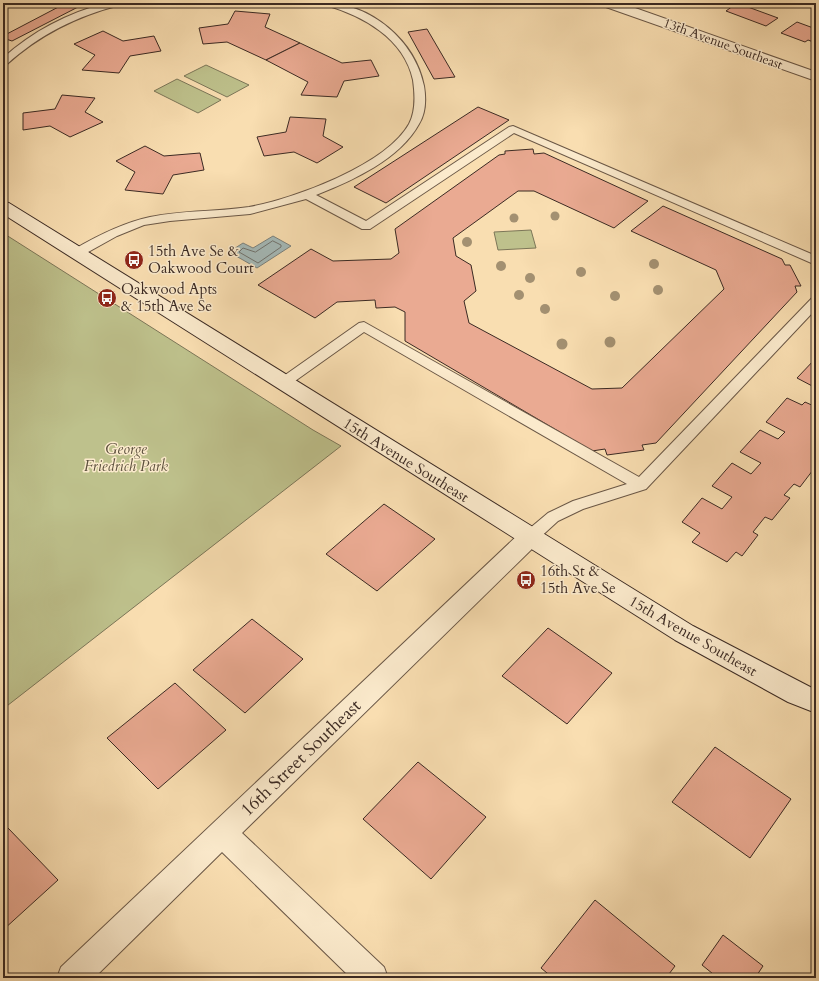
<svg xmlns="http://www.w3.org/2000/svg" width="819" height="981" font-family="Cardo,serif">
	<rect width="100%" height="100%" fill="#f9deb1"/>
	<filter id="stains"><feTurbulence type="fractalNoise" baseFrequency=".005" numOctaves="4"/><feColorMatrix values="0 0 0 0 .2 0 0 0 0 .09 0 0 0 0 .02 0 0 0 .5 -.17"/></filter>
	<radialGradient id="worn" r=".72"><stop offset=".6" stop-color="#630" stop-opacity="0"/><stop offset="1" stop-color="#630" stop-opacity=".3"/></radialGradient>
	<g fill="#bec18c" stroke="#7c7658">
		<path d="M 206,65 L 249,85 L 227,97 L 184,76 Z"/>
		<path d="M 177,79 L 221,100 L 198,113 L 154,91 Z"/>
		<path d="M 531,230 L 536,248 L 498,250 L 494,232 Z"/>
		<path d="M 3,233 L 313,430 L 341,446 L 3,709 Z"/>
	</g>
	<path fill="#a4b9b8" stroke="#7a807c" d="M 273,236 L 291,246 L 257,268 L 229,252 L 243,243 L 253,248 Z"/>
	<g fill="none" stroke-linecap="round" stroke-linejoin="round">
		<path stroke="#70726e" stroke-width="1" d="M 273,241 L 281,245 L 281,247 L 258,263 L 239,252 L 243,248 L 255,252 Z"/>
	</g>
	<g fill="#eaaa92" stroke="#3b2a23">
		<path d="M 66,3 L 78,7 L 12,41 L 3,38 L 3,36 Z"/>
		<path d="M 737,3 L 778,18 L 766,26 L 726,11 Z"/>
		<path d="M 235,11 L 270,14 L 265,27 L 300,43 L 266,60 L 227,42 L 203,44 L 199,28 L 228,24 Z"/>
		<path d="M 797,22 L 816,29 L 816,43 L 808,40 L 805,42 L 781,33 Z"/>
		<path d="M 427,29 L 455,77 L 434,79 L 408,32 Z"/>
		<path d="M 103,31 L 123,41 L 154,36 L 161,51 L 130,56 L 119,73 L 82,70 L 95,55 L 74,44 Z"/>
		<path d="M 300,43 L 342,63 L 371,60 L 379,76 L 344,81 L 337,97 L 301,95 L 308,82 L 266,60 Z"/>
		<path d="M 62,95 L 95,98 L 85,112 L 103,122 L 70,137 L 50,126 L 23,130 L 23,113 L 55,109 Z"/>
		<path d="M 478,107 L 509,120 L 386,203 L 354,187 Z"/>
		<path d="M 290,117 L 326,119 L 323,136 L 343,147 L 317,163 L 294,152 L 264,156 L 257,137 L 286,132 Z"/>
		<path d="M 145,146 L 164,156 L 200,153 L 204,170 L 173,175 L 163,194 L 125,190 L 135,172 L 116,161 Z"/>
		<path d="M 533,149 L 534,154 L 544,153 L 648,201 L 614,228 L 534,191 L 518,191 L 453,238 L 456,256 L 471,265 L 476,291 L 464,301 L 469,323 L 592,389 L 622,388 L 724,289 L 716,270 L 631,231 L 663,206 L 782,259 L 785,265 L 790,265 L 801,286 L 795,286 L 797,292 L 656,443 L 642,445 L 644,450 L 607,455 L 605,449 L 592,451 L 405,341 L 405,312 L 395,307 L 376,308 L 375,300 L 337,302 L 315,318 L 258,285 L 311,249 L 333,261 L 391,259 L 399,253 L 395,229 L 499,155 L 505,154 L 505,151 Z"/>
		<path d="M 816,358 L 816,388 L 797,378 Z"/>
		<path d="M 787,398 L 802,405 L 805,402 L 816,407 L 816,458 L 813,462 L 816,464 L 816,466 L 800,487 L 794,484 L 784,495 L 790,498 L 772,520 L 765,517 L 753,532 L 758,535 L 742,556 L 736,552 L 727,562 L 692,542 L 700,533 L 682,522 L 702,498 L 722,509 L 732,497 L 712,486 L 732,463 L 751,474 L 761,463 L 740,452 L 760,430 L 778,439 L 785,432 L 766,422 Z"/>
		<path d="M 384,504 L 435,539 L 377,591 L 326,554 Z"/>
		<path d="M 252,619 L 303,659 L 245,713 L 193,670 Z"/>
		<path d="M 548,628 L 612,673 L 567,724 L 502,676 Z"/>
		<path d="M 175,683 L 226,730 L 158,789 L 107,738 Z"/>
		<path d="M 715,747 L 791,799 L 750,858 L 672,802 Z"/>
		<path d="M 418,762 L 486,817 L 431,879 L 363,819 Z"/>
		<path d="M 8,828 L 58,880 L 3,930 L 3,832 Z"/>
		<path d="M 595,900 L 675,966 L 666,978 L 553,978 L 541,968 Z"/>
		<path d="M 723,935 L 763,966 L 755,978 L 718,978 L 702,965 Z"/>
	</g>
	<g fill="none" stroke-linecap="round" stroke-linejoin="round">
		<g stroke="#6a5746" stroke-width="2">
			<g id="lane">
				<path d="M 106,3 L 122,3 L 120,5 C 77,16 40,34 6,65 L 3,66 L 3,58 C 33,31 68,13 106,3 Z"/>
				<path d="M 324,3 C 371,3 415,41 424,86 C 426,98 426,113 419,124 C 400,159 352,181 316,195 L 366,221 L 509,127 L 513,126 L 816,256 L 816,265 L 514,133 L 370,229 L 362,229 L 306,199 L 250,214 L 170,221 L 144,225 L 117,236 L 81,256 L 73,256 L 71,253 L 73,250 C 97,236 122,223 150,217 C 182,210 216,212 249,207 C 294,199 386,165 409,124 C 416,111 415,94 413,80 C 404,38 363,16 326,5 Z"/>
				<path d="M 816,297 L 816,309 L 646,489 L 583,509 L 558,521 L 535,542 L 529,544 L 523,542 L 521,538 L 523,534 L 548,513 L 573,501 L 627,484 L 364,332 L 288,386 L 283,388 L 278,386 L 276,383 L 278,380 L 359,323 L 364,322 L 639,477 L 812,298 Z"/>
			</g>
		</g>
		<g stroke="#6a5746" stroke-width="2">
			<g id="street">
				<path d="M 601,3 L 621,3 L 816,72 L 816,81 L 603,6 Z"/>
				<path d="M 529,529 L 537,532 L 540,538 L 537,544 L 242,833 L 384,967 L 388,978 L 351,978 L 222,852 L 94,978 L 57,978 L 61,967 L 521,532 Z"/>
			</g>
		</g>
		<g stroke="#3b2a23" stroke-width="2">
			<path id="secondary" d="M 3,202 L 9,203 L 693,626 L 816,690 L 816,713 L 788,702 L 675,640 L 3,214 Z"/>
		</g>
		<use href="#lane" fill="#fbeacc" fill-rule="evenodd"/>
		<use href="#street" fill="#fbeacc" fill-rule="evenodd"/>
		<use href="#secondary" fill="#fbeacc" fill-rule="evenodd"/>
	</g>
	<g fill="#a39071">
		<circle cx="555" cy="216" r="4.5"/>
		<circle cx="514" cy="218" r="4.5"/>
		<circle cx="467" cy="242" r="5"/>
		<circle cx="654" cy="264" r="5"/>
		<circle cx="501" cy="266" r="5"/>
		<circle cx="581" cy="272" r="5"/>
		<circle cx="530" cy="278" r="5"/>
		<circle cx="658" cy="290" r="5"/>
		<circle cx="519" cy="295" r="5"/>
		<circle cx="615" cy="296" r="5"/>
		<circle cx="545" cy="309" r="5"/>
		<circle cx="610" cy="342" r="5.5"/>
		<circle cx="562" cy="344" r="5.5"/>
	</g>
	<defs>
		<g id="bus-disc" transform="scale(1)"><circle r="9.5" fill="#8f2418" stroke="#fbeacc"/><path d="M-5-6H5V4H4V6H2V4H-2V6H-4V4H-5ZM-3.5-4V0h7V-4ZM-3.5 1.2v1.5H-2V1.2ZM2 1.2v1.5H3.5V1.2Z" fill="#fff"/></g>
	</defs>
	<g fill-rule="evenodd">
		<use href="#bus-disc" x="134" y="260"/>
		<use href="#bus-disc" x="107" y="298"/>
		<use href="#bus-disc" x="526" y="580"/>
	</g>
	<g text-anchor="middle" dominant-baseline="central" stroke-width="3" stroke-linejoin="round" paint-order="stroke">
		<g font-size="13" fill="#3b2a23" stroke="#fbeacc">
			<text transform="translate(723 44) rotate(20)">13th Avenue Southeast</text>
		</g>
		<g font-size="15" fill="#3b2a23" stroke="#fbeacc" text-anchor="start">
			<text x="148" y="251">15th Ave Se &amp;<tspan x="148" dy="17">Oakwood Court</tspan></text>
			<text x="121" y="289">Oakwood Apts<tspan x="121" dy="17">&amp; 15th Ave Se</tspan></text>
			<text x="540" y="571">16th St &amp;<tspan x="540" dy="17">15th Ave Se</tspan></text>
		</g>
		<g font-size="15" font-style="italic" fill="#5c503d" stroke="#fbeacc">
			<text x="126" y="449">George<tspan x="126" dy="17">Friedrich Park</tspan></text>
		</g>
		<g font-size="15" fill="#3b2a23" stroke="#fbeacc">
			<text transform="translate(406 460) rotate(32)">15th Avenue Southeast</text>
			<text transform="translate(693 636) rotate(30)">15th Avenue Southeast</text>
		</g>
		<g font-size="18" fill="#3b2a23" stroke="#fbeacc">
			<text transform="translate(301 758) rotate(-44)">16th Street Southeast</text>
		</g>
	</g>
	<rect width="819" height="981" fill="none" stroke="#f9deb1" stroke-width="16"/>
	<rect x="4" y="4" width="811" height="973" fill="none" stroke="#3b2a23" stroke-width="2"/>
	<rect x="8" y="8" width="803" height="965" fill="none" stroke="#3b2a23"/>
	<rect width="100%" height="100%" filter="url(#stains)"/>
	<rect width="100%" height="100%" fill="url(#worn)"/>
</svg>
